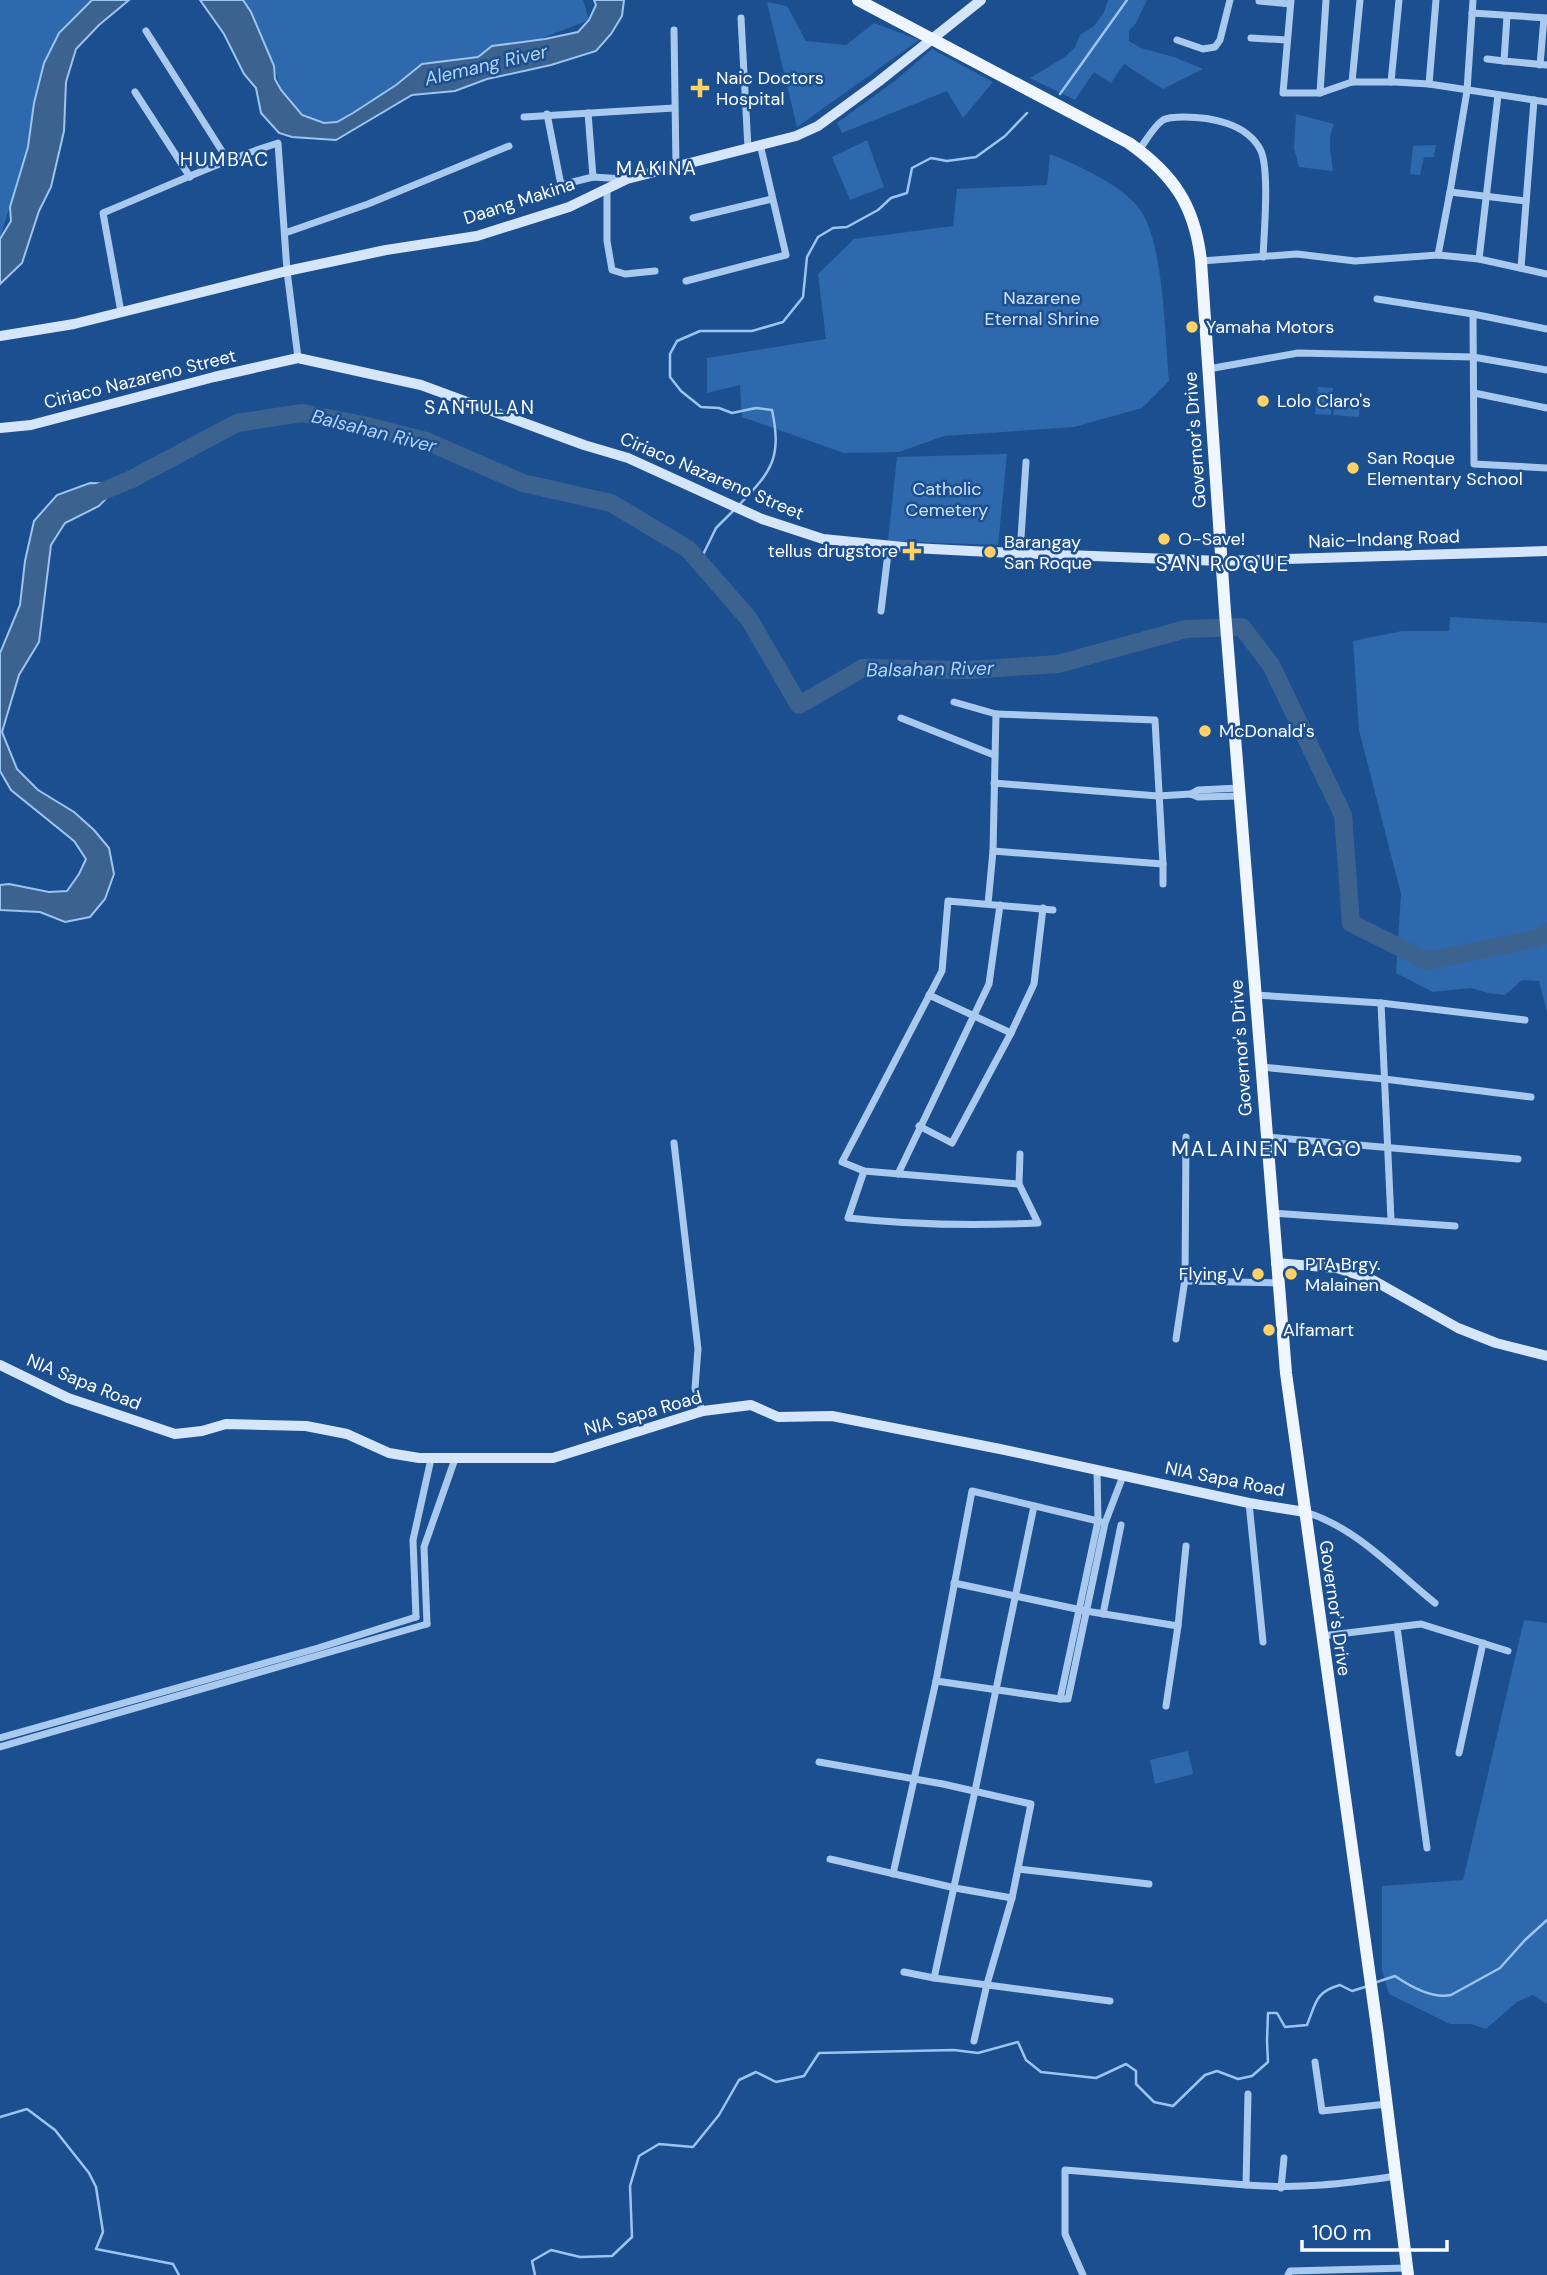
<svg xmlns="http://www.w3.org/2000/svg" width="1547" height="2275" font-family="'DM Sans',sans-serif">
	<rect width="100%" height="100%" fill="#1b4f8f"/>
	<g fill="#2e69ad">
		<path d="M 0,0 L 92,0 L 61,31 L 33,107 L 28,147 L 0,238 Z"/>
		<path d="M 242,0 L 583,0 L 589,20 L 540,39 L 491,46 L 478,57 L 422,64 L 335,129 L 304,116 L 281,90 L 274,66 Z"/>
		<path d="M 1108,0 L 1147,0 L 1136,23 L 1129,31 L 1129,41 L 1141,48 L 1174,57 L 1203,69 L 1226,73 L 1203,69 L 1163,89 L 1124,64 L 1111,83 L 1094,72 L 1075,100 L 1030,78 L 1065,57 L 1075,47 L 1080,35 L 1094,26 L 1104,12 Z"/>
		<path d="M 767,2 L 787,6 L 806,41 L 846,45 L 874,23 L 919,40 L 797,127 Z"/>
		<path d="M 932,49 L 993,82 L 963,118 L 947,91 L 842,133 L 837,123 L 896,80 Z"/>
		<path d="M 1296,114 L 1334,124 C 1327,138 1331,155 1333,171 L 1299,167 L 1294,148 Z"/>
		<path d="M 867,140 L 884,187 L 850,200 L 832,157 Z"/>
		<path d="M 1436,145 L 1434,157 L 1424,157 L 1420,175 L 1410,174 L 1413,146 Z"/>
		<path d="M 1050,154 C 1077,165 1125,186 1141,211 C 1164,246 1165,337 1169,381 L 1142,408 L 1074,427 L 944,436 L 899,452 L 844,453 L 742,417 L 740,385 L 707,393 L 707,358 L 826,339 L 818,274 L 854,239 L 953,226 L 957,189 L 1047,185 Z"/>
		<path d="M 1318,387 L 1333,388 L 1331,415 L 1315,414 Z"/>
		<path d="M 1335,400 L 1360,402 L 1359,417 L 1333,415 Z"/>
		<path d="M 1007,454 L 998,545 L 888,541 L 897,457 Z"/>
		<path d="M 1450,617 L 1547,623 L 1547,1012 L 1539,981 L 1522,980 L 1505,995 L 1488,993 L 1471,988 L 1433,992 L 1396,973 L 1401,894 L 1359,730 L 1353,641 L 1402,631 L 1449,631 Z"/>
		<path d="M 1524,1620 L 1547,1623 L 1547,2004 L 1533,1995 L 1517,2002 L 1486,2029 L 1471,2024 L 1450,2024 L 1389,1994 L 1382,1970 L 1382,1886 L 1463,1880 Z"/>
		<path d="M 1188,1751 L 1193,1774 L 1155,1784 L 1150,1760 Z"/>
	</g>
	<g fill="#3c6290" stroke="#9cc4f0" stroke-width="2">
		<path d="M 92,0 L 129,0 L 99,25 L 76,49 L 66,82 L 64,131 L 51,187 L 39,211 L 22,263 L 0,284 L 0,239 L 11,221 L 10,207 L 28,147 L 34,103 L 44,63 L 59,33 Z"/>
		<path d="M 200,0 L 243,0 L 251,12 L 274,66 L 275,79 L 281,90 L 302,115 L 324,123 L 337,122 L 353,113 L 396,85 L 422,64 L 478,57 L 492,46 L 545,39 L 578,32 L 589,20 L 596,5 L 594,0 L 624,0 L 622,16 L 611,34 L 596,51 L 551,65 L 487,79 L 455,91 L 412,95 L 336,140 L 292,137 L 279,133 L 261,113 L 256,88 L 244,74 L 224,34 Z"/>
		<path d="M 90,483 L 120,484 L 99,506 L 65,523 L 51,545 L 39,642 L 19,675 L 2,732 L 17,769 L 38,790 L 74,812 L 94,830 L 109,848 L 114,874 L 105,899 L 90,917 L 65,922 L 40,912 L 0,910 L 0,885 L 9,884 L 49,892 L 67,891 L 79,874 L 86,859 L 74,841 L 11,790 L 0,771 L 0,653 L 20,605 L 25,561 L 34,521 L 57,495 Z"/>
	</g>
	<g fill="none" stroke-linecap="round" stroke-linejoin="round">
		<g stroke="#9cc4f0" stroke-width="2.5">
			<path d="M 1060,94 L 1127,0"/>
			<path d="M 739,505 C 772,471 782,458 772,410 L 756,408 L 732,413 L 719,408 L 701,407 L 681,391 L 670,377 L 670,354 L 677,341 L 700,331 L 752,331 L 783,322 L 803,297 L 807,257 L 818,237 L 833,228 L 847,227 L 878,210 L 891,198 L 907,193 L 912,168 L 931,158 L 947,161 L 976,157 L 1005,136 L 1027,113"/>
			<path d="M 700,561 L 716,528 L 734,510"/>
			<path d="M 1374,1983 L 1395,1976 C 1411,1987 1432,1999 1451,1995 L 1500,1968 L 1525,1940 L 1547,1920"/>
			<path d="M 0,2117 L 27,2109 L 55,2130 L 89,2173 L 96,2187 L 103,2232 L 96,2249 L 173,2264 L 179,2275"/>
			<path d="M 535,2275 L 532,2261 L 551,2250 L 580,2257 L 612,2256 L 632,2237 L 630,2186 L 639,2156 L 659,2144 L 693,2147 L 719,2115 L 739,2080 L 756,2072 L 776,2082 L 804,2076 L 819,2053 L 954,2050 L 978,2053 L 1018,2042 L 1026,2060 L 1041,2072 L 1096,2078 L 1126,2064 L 1136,2071 L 1136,2084 L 1154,2102 L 1173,2106 L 1205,2075 L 1217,2071 L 1238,2079 L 1252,2076 L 1268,2062 L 1267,2041 L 1268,2013 L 1277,2013 L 1285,2027 L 1307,2025 C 1316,2003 1315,1992 1340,1985 L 1352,1991 L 1368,1986"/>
		</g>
		<path stroke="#3c6290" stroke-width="18" d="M 98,493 L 130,480 L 237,423 L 302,413 L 363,425 L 426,441 L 523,483 L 611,503 L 688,549 L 749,619 L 799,705 L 863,668 L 968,670 L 1058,664 L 1186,629 L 1242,627 L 1271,665 L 1343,815 L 1351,923 L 1427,961 L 1535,939 L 1547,932"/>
		<g stroke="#a9c9ee" stroke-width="7">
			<path d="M 1291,0 L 1283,93 L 1320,93"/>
			<path d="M 1326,0 L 1320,93 L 1352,82 L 1395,82 L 1429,84 L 1547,102"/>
			<path d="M 1259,1 L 1290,4"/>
			<path d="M 1472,13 L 1547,18"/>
			<path d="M 1507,16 L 1504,61 L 1547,65"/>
			<path d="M 741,18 L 748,148"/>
			<path d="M 674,30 L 676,167"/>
			<path d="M 146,31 L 227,159"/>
			<path d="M 1251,38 L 1287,40"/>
			<path d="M 1177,40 L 1203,49 L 1215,47 L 1220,40 L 1230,0"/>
			<path d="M 1487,59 L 1504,61"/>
			<path d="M 1540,65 L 1544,18"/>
			<path d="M 1352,82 L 1360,0"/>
			<path d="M 1391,82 L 1399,0"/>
			<path d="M 1429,84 L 1436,0"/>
			<path d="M 135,92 L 190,177"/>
			<path d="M 588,113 L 593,177"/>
			<path d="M 547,114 L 561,185 L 593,177 L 624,179"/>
			<path d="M 524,117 L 674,108"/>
			<path d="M 1139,150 C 1146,141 1153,127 1163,120 C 1168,117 1177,117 1184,117 C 1210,117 1246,123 1260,149 C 1270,166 1264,234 1263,257"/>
			<path d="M 607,189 L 607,241 L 612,270 L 625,274 L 655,271"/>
			<path d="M 1449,198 L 1467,91 L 1473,0"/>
			<path d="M 693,218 L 772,199"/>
			<path d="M 285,233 L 368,204 L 509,146"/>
			<path d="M 1438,255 L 1450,192 L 1526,201"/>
			<path d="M 1479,259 L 1498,95"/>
			<path d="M 1201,261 L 1297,254 L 1355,261 L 1438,255 L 1479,259 L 1547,274"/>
			<path d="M 1521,268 L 1534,100"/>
			<path d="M 686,281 L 786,255 L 760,144"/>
			<path d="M 1377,299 L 1473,314 L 1547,329"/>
			<path d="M 121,312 L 103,213 C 161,189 218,162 278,143 L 287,271 L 298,358"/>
			<path d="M 1473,314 L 1474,464 L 1547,468"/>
			<path d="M 1208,369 L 1298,353 L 1473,357 L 1547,370"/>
			<path d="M 1474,393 L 1547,408"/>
			<path d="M 1020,553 L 1026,462"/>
			<path d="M 881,611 L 889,545"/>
			<path d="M 954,702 L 996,714 L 1155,720 L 1163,864 L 1163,884"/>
			<path d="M 901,718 L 994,755"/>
			<path d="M 994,783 L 1158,796 L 1191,794 L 1198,797 L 1240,796"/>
			<path d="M 1191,794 L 1198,790 L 1239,788"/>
			<path d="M 993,851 L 1163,864"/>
			<path d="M 988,904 L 993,851 L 996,714"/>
			<path d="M 929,995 L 1011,1033"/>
			<path d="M 1255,995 L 1381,1003 L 1525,1020"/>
			<path d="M 1381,1003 L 1391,1220"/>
			<path d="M 1261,1067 L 1384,1079 L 1531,1097"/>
			<path d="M 919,1126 L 952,1143 L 1011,1033 L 1034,984 L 1043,908"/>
			<path d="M 1186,1137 L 1185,1281 L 1278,1283"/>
			<path d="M 1267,1137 L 1518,1159"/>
			<path d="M 674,1143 L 698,1349 L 695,1388 L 702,1411"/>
			<path d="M 864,1171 L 848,1218 C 912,1225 974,1226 1038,1223 L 1019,1184 L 1020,1154"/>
			<path d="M 898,1174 L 989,984 L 1000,905"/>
			<path d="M 1019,1184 L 864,1171 L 842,1162 L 942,971 L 948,901 L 1053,910"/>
			<path d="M 1272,1213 L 1455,1226"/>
			<path d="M 1176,1339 L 1185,1279"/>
			<path d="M 1249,1503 L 1263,1642"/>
			<path d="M 1305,1512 C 1356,1527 1395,1571 1435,1603"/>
			<path d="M 1105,1523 L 1098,1521 L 1060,1699 L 1068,1699 L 1105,1523 L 1123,1476"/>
			<path d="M 954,1583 L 1086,1611 L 1178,1626 L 1186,1546"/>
			<path d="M 1103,1614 L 1121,1525"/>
			<path d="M 416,1617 L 413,1540 L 431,1459"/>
			<path d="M 427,1624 L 424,1547 L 455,1459"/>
			<path d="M 1397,1627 L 1427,1848"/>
			<path d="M 1322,1636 L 1421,1624 L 1508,1651"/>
			<path d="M 1060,1699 L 936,1681 L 972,1491 L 1098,1521 L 1097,1470"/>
			<path d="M 1166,1706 L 1178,1626"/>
			<path d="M 0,1738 L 318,1648 L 416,1617"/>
			<path d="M 0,1747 L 427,1624"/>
			<path d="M 1459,1753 L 1483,1643"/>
			<path d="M 819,1762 L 943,1784 L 1031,1804 L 1012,1898 L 987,1984 L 974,2041"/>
			<path d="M 830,1859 L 955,1888 L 1012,1898"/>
			<path d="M 1018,1869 L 1149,1884"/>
			<path d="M 893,1874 L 936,1681"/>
			<path d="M 904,1972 L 934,1978 L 1110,2001"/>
			<path d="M 934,1978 L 975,1791 L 1034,1506"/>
			<path d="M 1315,2062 L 1322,2111 L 1387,2104"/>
			<path d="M 1248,2094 L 1246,2185 C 1300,2189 1343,2184 1396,2176"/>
			<path d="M 1281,2188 L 1284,2158"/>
			<path d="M 1083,2275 L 1065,2234 L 1065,2170 L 1246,2185"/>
			<path d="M 1288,2275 L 1290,2271 L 1407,2268"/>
		</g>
		<g stroke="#d6e6fa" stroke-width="10">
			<path d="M 0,336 L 74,324 L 287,271 L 386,250 L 477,236 L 569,207 L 627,179 L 796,136 L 818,126 L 878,82 L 981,0"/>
			<path d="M 0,428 L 31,425 L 214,377 L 298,358 L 421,385 L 584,445 L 628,458 L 762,519 L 823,539 L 913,548 L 990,552 L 1221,561 L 1547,551"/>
			<path d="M 1276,1263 L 1337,1268 L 1371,1279 L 1458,1328 L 1496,1343 L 1547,1356"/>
			<path d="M 0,1365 L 68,1398 L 175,1434 L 202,1431 L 226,1424 L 306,1426 L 347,1434 L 389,1453 L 419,1458 L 553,1458 L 703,1411 L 751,1405 L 778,1417 L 832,1416 L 1000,1449 L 1249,1503 L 1305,1512"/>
		</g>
		<path stroke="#f0f6ff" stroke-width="12" d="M 858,0 L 1129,143 C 1174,175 1195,206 1201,261 L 1225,612 L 1286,1373 L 1378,2035 L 1408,2275"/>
	</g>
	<g fill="#ffd166" stroke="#1b4f8f" stroke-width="2.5">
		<path d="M696.5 77.5h7v7h7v7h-7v7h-7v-7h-7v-7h7z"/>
		<circle cx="1192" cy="327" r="7"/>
		<circle cx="1263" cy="401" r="7"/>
		<circle cx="1353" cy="468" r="7"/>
		<circle cx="1164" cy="539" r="7"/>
		<path d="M908.5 540.5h7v7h7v7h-7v7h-7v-7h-7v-7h7z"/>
		<circle cx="990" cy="552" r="7"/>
		<circle cx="1205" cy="731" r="7"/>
		<circle cx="1258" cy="1274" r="7"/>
		<circle cx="1291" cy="1274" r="7"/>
		<circle cx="1269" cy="1330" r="7"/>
	</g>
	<g text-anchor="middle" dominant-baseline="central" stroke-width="5" stroke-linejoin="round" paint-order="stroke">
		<g font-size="18" fill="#fff" stroke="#1b4f8f" text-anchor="start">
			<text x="716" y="78">Naic Doctors<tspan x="716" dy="21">Hospital</tspan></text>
			<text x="1206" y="327">Yamaha Motors</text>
			<text x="1277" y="401">Lolo Claro's</text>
			<text x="1367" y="458">San Roque<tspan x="1367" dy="21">Elementary School</tspan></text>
			<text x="1178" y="539">O-Save!</text>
			<text x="1004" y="542">Barangay<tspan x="1004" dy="21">San Roque</tspan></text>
			<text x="898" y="551" text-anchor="end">tellus drugstore</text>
			<text x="1219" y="731">McDonald's</text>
			<text x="1305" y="1264">PTA Brgy.<tspan x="1305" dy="21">Malainen</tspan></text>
			<text x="1244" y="1274" text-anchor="end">Flying V</text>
			<text x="1283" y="1330">Alfamart</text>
		</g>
		<g font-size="18" fill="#fff" stroke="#1b4f8f">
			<text transform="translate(519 201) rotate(-18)">Daang Makina</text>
			<text transform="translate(140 379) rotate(-14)">Ciriaco Nazareno Street</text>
			<text transform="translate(1195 440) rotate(-94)">Governor's Drive</text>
			<text transform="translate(712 476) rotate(23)">Ciriaco Nazareno Street</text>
			<text transform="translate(1384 539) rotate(-2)">Naic–Indang Road</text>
			<text transform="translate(1241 1048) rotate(-94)">Governor's Drive</text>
			<text transform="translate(84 1382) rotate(22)">NIA Sapa Road</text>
			<text transform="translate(643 1413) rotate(-16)">NIA Sapa Road</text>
			<text transform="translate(1225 1479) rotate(11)">NIA Sapa Road</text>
			<text transform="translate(1335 1608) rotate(82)">Governor's Drive</text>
		</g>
		<g font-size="18" fill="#cfe3fa" stroke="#1b4f8f">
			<text x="1042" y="298">Nazarene<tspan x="1042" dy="21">Eternal Shrine</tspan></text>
			<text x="947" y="489">Catholic<tspan x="947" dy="21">Cemetery</tspan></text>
		</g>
		<g font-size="19" font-style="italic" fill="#b5d3f5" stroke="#1b4f8f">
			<text transform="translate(486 65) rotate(-13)">Alemang River</text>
			<text transform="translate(374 431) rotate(14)">Balsahan River</text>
			<text transform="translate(930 669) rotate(-1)">Balsahan River</text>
		</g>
		<g font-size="19" letter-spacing="2" fill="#fff" stroke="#1b4f8f">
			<text x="225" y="159">HUMBAC</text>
			<text x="657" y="168">MAKINA</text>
			<text x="480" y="407">SANTULAN</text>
		</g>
		<g font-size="21" letter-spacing="2" fill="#fff" stroke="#1b4f8f">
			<text x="1223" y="564">SAN ROQUE</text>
			<text x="1267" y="1149">MALAINEN BAGO</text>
		</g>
	</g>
	<path d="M1302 2240v10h145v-10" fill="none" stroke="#ffffff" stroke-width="3.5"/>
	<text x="1312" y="2240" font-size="21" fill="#ffffff" stroke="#1b4f8f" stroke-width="5" paint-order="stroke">100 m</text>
</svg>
